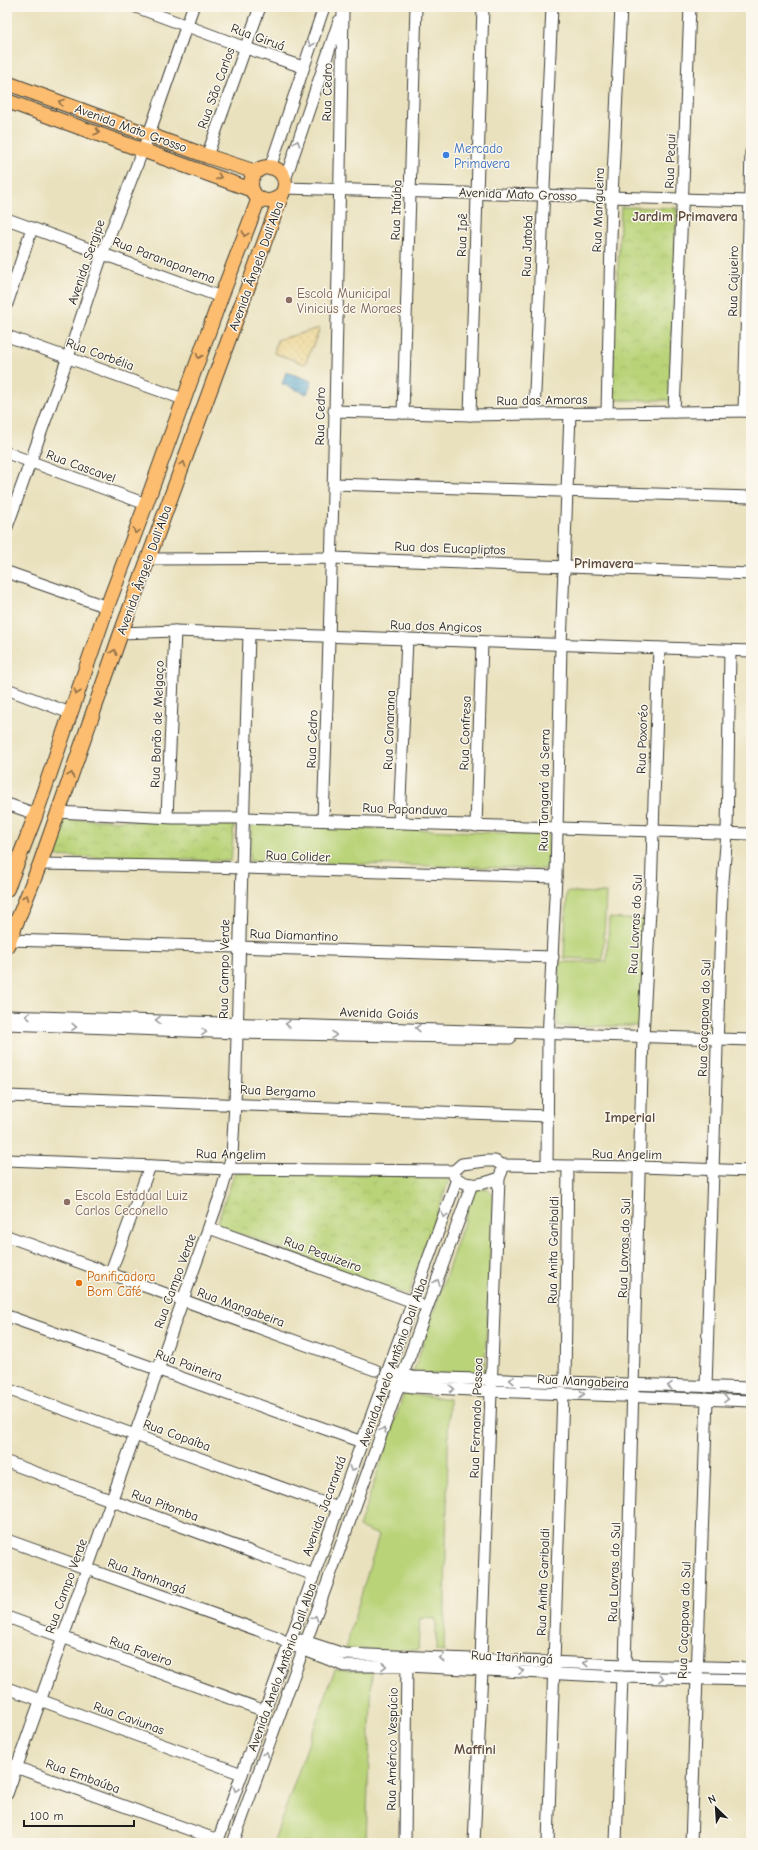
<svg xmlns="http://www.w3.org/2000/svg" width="758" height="1850" font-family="'Comic Neue',sans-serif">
	<defs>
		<pattern id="sand-dots" width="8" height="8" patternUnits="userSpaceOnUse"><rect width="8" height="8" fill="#eeda9e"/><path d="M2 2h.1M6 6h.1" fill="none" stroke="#ccba88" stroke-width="1.8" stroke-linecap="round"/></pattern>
		<pattern id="park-crowns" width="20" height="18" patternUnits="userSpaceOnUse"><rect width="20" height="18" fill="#b9d378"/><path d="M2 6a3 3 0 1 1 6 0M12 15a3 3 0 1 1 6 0" fill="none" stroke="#9eb567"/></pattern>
		<pattern id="water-rules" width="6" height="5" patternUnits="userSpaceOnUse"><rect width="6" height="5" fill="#51a4cc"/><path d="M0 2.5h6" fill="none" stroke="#4285a5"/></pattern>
	</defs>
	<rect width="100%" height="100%" fill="#fbf7ec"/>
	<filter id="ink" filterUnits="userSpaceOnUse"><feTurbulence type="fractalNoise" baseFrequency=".025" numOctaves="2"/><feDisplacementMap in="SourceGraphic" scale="8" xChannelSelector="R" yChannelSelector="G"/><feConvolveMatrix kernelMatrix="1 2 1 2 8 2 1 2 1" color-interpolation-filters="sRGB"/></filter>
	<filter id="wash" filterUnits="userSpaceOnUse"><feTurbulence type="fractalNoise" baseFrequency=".012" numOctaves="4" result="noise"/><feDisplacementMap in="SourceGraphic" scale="16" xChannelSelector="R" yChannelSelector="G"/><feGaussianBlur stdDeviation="0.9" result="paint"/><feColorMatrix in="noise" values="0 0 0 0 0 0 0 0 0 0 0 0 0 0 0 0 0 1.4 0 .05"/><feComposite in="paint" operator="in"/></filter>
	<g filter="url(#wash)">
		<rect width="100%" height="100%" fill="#e9e1bd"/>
		<g fill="#b9d378" stroke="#6a784a">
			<path d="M 252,823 L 549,835 L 548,869 L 249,861 Z"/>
			<path d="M 567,892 L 606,893 L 603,960 L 564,958 Z"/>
			<path d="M 609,918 L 648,920 L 643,1026 L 557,1026 L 559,962 L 607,962 Z"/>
			<path d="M 480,1188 L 487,1189 L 494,1196 L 484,1377 L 413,1373 L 475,1190 Z"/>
			<path d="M 404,1393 L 449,1399 L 444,1652 L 436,1651 L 436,1619 L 420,1618 L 418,1650 L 345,1649 L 379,1535 L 359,1527 Z"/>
			<path d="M 335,1669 L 372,1672 L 366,1843 L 273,1843 Z"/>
		</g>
		<path fill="url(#sand-dots)" stroke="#857b5d" d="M 320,328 L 305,364 L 274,353 L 277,340 Z"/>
		<g fill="url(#park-crowns)" stroke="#6a784a">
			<path d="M 621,207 L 677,208 L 670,400 L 611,400 Z"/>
			<path d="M 58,819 L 234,823 L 231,861 L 44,856 Z"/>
			<path d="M 235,1172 L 446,1176 L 450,1177 L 408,1295 L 216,1225 Z"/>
		</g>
		<path fill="url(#water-rules)" stroke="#366074" d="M 286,372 L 312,381 L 307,394 L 282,384 Z"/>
	</g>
	<g filter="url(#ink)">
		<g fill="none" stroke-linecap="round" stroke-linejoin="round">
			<g stroke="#3b3a34" stroke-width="13">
				<g id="minor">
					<path d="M 136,7 L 246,48 L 303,67"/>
					<path d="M 207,156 L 260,7"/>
					<path d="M 270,168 L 324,7"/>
					<path d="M 285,180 L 339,21"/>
					<path d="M 285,188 L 751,201"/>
					<path d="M 7,219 L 221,297"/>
					<path d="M 7,304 L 32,228"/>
					<path d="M 7,336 L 183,399"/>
					<path d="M 334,411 L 470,415 L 751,411"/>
					<path d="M 744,411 L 751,152"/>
					<path d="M 674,412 L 690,7"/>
					<path d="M 403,413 L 416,7"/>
					<path d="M 607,413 L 612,197 L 621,7"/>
					<path d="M 534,414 L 552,7"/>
					<path d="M 470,415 L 483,7"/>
					<path d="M 7,453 L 146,504"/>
					<path d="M 334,484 L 751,497"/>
					<path d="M 7,527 L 68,357 L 103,252 L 149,134 L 193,7"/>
					<path d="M 148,559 L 333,558 L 751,574"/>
					<path d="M 7,572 L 107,607"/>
					<path d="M 121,633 L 175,631 L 751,651"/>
					<path d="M 7,689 L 70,713"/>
					<path d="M 7,804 L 36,814"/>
					<path d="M 57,812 L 173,818 L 244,818 L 751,834"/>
					<path d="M 167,817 L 175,631"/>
					<path d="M 323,820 C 333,551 338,281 343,12"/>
					<path d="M 399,823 L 407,639"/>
					<path d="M 476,826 L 482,642"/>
					<path d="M 40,864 L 169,866 L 556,877"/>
					<path d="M 10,940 L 553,957"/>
					<path d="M 7,1016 L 751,1040"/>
					<path d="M 7,1024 L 237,1033 L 510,1038"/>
					<path d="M 7,1096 L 548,1116"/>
					<path d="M 7,1160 L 229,1169 L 454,1171"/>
					<path d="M 486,1161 L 495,1161 L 502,1165 L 502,1171 L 499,1178 C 484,1184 467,1189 454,1176 L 454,1171 L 462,1164 Z"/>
					<path d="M 502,1165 L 640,1167 L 751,1171"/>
					<path d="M 547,1166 L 548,1039 L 556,877 L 561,645 L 570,414"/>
					<path d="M 209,1228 L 419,1304"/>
					<path d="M 7,1236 L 375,1370"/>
					<path d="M 110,1274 L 150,1166"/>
					<path d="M 7,1316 L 362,1442"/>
					<path d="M 396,1374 L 413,1377 L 751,1388"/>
					<path d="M 565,1382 L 568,1167"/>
					<path d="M 392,1384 L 413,1387 L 491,1391 L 751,1401"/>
					<path d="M 706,1387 L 722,893 L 727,833 L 730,651"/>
					<path d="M 7,1389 L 338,1508"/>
					<path d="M 7,1462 L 314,1575"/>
					<path d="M 7,1540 L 277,1637 L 289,1644 L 345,1666 L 407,1666 L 622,1677 L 751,1680"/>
					<path d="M 7,1617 L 265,1711"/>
					<path d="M 301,1640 L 344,1654 L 625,1665 L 751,1668"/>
					<path d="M 481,1659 L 499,1178"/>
					<path d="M 625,1665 L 643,1037 L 651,892 L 659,648"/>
					<path d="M 7,1688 L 242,1774"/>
					<path d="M 7,1764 L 218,1840"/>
					<path d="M 7,1794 L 221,1193 L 232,1155 L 235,1103 L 249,634"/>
					<path d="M 217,1843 L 457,1179"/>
					<path d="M 233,1843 L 472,1184"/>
					<path d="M 405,1843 L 407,1660"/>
					<path d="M 474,1843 L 482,1670"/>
					<path d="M 548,1843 L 563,1393"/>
					<path d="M 616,1843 L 622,1677"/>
					<path d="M 691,1843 L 707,1399"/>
				</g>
			</g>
			<g stroke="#3b3a34" stroke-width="16">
				<g id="major">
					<path d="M 7,83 L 207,156 L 256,172"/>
					<path d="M 7,101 L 252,190"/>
					<circle cx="268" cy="184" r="17"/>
					<path d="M 7,889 L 35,817 L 107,607 L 146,504 L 221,297 L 259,198"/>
					<path d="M 7,946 L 40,864 L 121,633 L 282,194"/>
				</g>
			</g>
			<use href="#minor" stroke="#fff" stroke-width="11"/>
			<use href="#major" stroke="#fcbd6f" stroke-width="14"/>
		</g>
		<defs><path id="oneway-chevron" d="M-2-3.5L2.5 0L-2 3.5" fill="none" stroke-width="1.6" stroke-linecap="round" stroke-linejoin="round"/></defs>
		<g stroke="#999">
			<use href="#oneway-chevron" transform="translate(311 44) rotate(109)"/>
			<use href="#oneway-chevron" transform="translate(297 143) rotate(-71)"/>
			<use href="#oneway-chevron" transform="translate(28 1016) rotate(-178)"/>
			<use href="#oneway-chevron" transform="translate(158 1020) rotate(-178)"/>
			<use href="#oneway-chevron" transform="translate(288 1024) rotate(-178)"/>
			<use href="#oneway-chevron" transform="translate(74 1027) rotate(2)"/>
			<use href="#oneway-chevron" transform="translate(418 1028) rotate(-178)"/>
			<use href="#oneway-chevron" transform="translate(204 1032) rotate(2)"/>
			<use href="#oneway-chevron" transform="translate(334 1035) rotate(1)"/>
			<use href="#oneway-chevron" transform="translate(444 1215) rotate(110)"/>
			<use href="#oneway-chevron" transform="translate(437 1282) rotate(-70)"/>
			<use href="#oneway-chevron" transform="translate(512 1380) rotate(-178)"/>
			<use href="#oneway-chevron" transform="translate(670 1386) rotate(-179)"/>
			<use href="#oneway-chevron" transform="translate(452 1389) rotate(3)"/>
			<use href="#oneway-chevron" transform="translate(582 1394) rotate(3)"/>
			<use href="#oneway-chevron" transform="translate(726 1399) rotate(2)"/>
			<use href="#oneway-chevron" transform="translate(383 1430) rotate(-70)"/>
			<use href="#oneway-chevron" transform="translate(352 1469) rotate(110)"/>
			<use href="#oneway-chevron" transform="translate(315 1618) rotate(-70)"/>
			<use href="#oneway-chevron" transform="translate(442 1658) rotate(-177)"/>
			<use href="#oneway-chevron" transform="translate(586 1663) rotate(-177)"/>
			<use href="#oneway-chevron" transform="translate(384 1666) rotate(1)"/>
			<use href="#oneway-chevron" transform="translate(521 1671) rotate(3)"/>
			<use href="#oneway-chevron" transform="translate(661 1678) rotate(1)"/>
			<use href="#oneway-chevron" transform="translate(266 1754) rotate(-70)"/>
			<use href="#oneway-chevron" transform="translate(236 1789) rotate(110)"/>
		</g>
		<g stroke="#8c6c46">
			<use href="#oneway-chevron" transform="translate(61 102) rotate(-160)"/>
			<use href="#oneway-chevron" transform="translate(97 132) rotate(19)"/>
			<use href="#oneway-chevron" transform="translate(219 177) rotate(20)"/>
			<use href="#oneway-chevron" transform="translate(245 234) rotate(111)"/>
			<use href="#oneway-chevron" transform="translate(199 356) rotate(110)"/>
			<use href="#oneway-chevron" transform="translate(183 464) rotate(-70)"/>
			<use href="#oneway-chevron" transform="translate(136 531) rotate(111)"/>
			<use href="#oneway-chevron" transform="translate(114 652) rotate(-71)"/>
			<use href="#oneway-chevron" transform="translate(77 692) rotate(109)"/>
			<use href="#oneway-chevron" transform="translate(71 775) rotate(-71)"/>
			<use href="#oneway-chevron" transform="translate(26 897) rotate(-68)"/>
		</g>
	</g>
	<circle fill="#3f7fe0" stroke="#fbf7ec" stroke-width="1.5" cx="446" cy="155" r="4"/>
	<g fill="#8d6e63" stroke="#fbf7ec" stroke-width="1.5">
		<circle cx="289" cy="300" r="4"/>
		<circle cx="67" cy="1202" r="4"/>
	</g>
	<circle fill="#e8710a" stroke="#fbf7ec" stroke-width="1.5" cx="79" cy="1283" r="4"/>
	<g text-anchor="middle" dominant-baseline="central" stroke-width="3" stroke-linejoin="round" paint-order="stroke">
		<g font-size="13" fill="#1c1c1c" stroke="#fbf7ec">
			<text transform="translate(258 37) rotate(20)">Rua Giruá</text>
			<text transform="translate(216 88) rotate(-70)">Rua São Carlos</text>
			<text transform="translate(327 92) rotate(-89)">Rua Cedro</text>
			<text transform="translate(131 128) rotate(20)">Avenida Mato Grosso</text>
			<text transform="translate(670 161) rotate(-88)">Rua Pequi</text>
			<text transform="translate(518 194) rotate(2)">Avenida Mato Grosso</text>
			<text transform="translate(396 210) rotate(-88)">Rua Itaúba</text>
			<text transform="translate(598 210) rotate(-88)">Rua Mangueira</text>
			<text transform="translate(462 235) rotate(-88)">Rua Ipê</text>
			<text transform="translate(527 246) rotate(-88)">Rua Jatobá</text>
			<text transform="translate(164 260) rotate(21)">Rua Paranapanema</text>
			<text transform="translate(86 262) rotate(-71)">Avenida Sergipe</text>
			<text transform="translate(256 266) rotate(-70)">Avenida Ângelo Dall'Alba</text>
			<text transform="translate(733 281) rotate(-89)">Rua Cajueiro</text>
			<text transform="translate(100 354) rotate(20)">Rua Corbélia</text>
			<text transform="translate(542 400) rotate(-1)">Rua das Amoras</text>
			<text transform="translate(320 416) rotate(-89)">Rua Cedro</text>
			<text transform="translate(81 466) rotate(20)">Rua Cascavel</text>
			<text transform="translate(450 548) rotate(2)">Rua dos Eucapliptos</text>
			<text transform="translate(144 570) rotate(-70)">Avenida Ângelo Dall'Alba</text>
			<text transform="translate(436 626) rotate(2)">Rua dos Angicos</text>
			<text transform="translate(157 724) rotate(-88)">Rua Barão de Melgaço</text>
			<text transform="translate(389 730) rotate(-88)">Rua Canarana</text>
			<text transform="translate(465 733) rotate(-88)">Rua Confresa</text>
			<text transform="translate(312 739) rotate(-88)">Rua Cedro</text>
			<text transform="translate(642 739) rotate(-88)">Rua Poxoréo</text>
			<text transform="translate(544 790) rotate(-89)">Rua Tangará da Serra</text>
			<text transform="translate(405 809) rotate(2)">Rua Papanduva</text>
			<text transform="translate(298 856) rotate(2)">Rua Colider</text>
			<text transform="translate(635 924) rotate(-87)">Rua Lavras do Sul</text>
			<text transform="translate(294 935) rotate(2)">Rua Diamantino</text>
			<text transform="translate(224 969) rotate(-89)">Rua Campo Verde</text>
			<text transform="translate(379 1013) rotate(2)">Avenida Goiás</text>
			<text transform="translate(704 1018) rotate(-88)">Rua Caçapava do Sul</text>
			<text transform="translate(278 1091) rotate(3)">Rua Bergamo</text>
			<text transform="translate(231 1154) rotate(1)">Rua Angelim</text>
			<text transform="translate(627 1154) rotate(1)">Rua Angelim</text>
			<text transform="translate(624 1248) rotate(-88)">Rua Lavras do Sul</text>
			<text transform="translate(553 1250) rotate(-89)">Rua Anita Garibaldi</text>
			<text transform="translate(323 1254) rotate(20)">Rua Pequizeiro</text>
			<text transform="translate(175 1281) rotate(-70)">Rua Campo Verde</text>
			<text transform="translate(241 1307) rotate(20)">Rua Mangabeira</text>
			<text transform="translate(393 1362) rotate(-70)">Avenida Anelo Antônio Dall Alba</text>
			<text transform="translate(189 1365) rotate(20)">Rua Paineira</text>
			<text transform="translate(583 1381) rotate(3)">Rua Mangabeira</text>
			<text transform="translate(476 1418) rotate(-88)">Rua Fernando Pessoa</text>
			<text transform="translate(177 1435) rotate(20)">Rua Copaíba</text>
			<text transform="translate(165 1505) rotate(20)">Rua Pitomba</text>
			<text transform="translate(324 1506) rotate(-70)">Avenida Jacarandá</text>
			<text transform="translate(614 1572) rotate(-88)">Rua Lavras do Sul</text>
			<text transform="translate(147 1576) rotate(20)">Rua Itanhangá</text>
			<text transform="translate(543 1582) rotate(-88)">Rua Anita Garibaldi</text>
			<text transform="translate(66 1586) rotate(-70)">Rua Campo Verde</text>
			<text transform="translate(684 1620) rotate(-88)">Rua Caçapava do Sul</text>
			<text transform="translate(141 1651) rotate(20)">Rua Faveiro</text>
			<text transform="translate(512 1657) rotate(3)">Rua Itanhangá</text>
			<text transform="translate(282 1667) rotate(-70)">Avenida Anelo Antônio Dall Alba</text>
			<text transform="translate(129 1718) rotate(20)">Rua Caviunas</text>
			<text transform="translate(392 1749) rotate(-89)">Rua Américo Vespúcio</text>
			<text transform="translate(83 1776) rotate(20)">Rua Embaúba</text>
		</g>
		<g font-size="13" fill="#366cbe" stroke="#fbf7ec" text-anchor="start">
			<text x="454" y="148">Mercado<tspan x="454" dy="15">Primavera</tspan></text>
		</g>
		<g font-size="13" fill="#785e54" stroke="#fbf7ec" text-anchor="start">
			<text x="297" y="293">Escola Municipal<tspan x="297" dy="15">Vinicius de Moraes</tspan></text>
			<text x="75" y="1195">Escola Estadual Luiz<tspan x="75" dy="15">Carlos Ceconello</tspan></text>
		</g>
		<g font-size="13" fill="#c56008" stroke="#fbf7ec" text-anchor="start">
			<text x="87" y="1276">Panificadora<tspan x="87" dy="15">Bom Café</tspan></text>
		</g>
		<g font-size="14" font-weight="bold" fill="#5b493d" stroke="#fbf7ec">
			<text x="685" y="216">Jardim Primavera</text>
			<text x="604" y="563">Primavera</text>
			<text x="630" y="1117">Imperial</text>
			<text x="475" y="1749">Maffini</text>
		</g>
	</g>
	<rect width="758" height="1850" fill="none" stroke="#fbf7ec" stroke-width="24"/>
	<g transform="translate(716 1808) rotate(335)" stroke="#fbf7ec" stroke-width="3" paint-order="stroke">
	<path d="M0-3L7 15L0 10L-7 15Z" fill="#1c1c1c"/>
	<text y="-6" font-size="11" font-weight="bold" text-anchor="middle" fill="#1c1c1c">N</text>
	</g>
	<path d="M24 1820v6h110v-6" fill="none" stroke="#1c1c1c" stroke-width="2"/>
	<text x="30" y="1820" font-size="12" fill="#1c1c1c" stroke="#fbf7ec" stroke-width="3" paint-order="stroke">100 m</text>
</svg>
